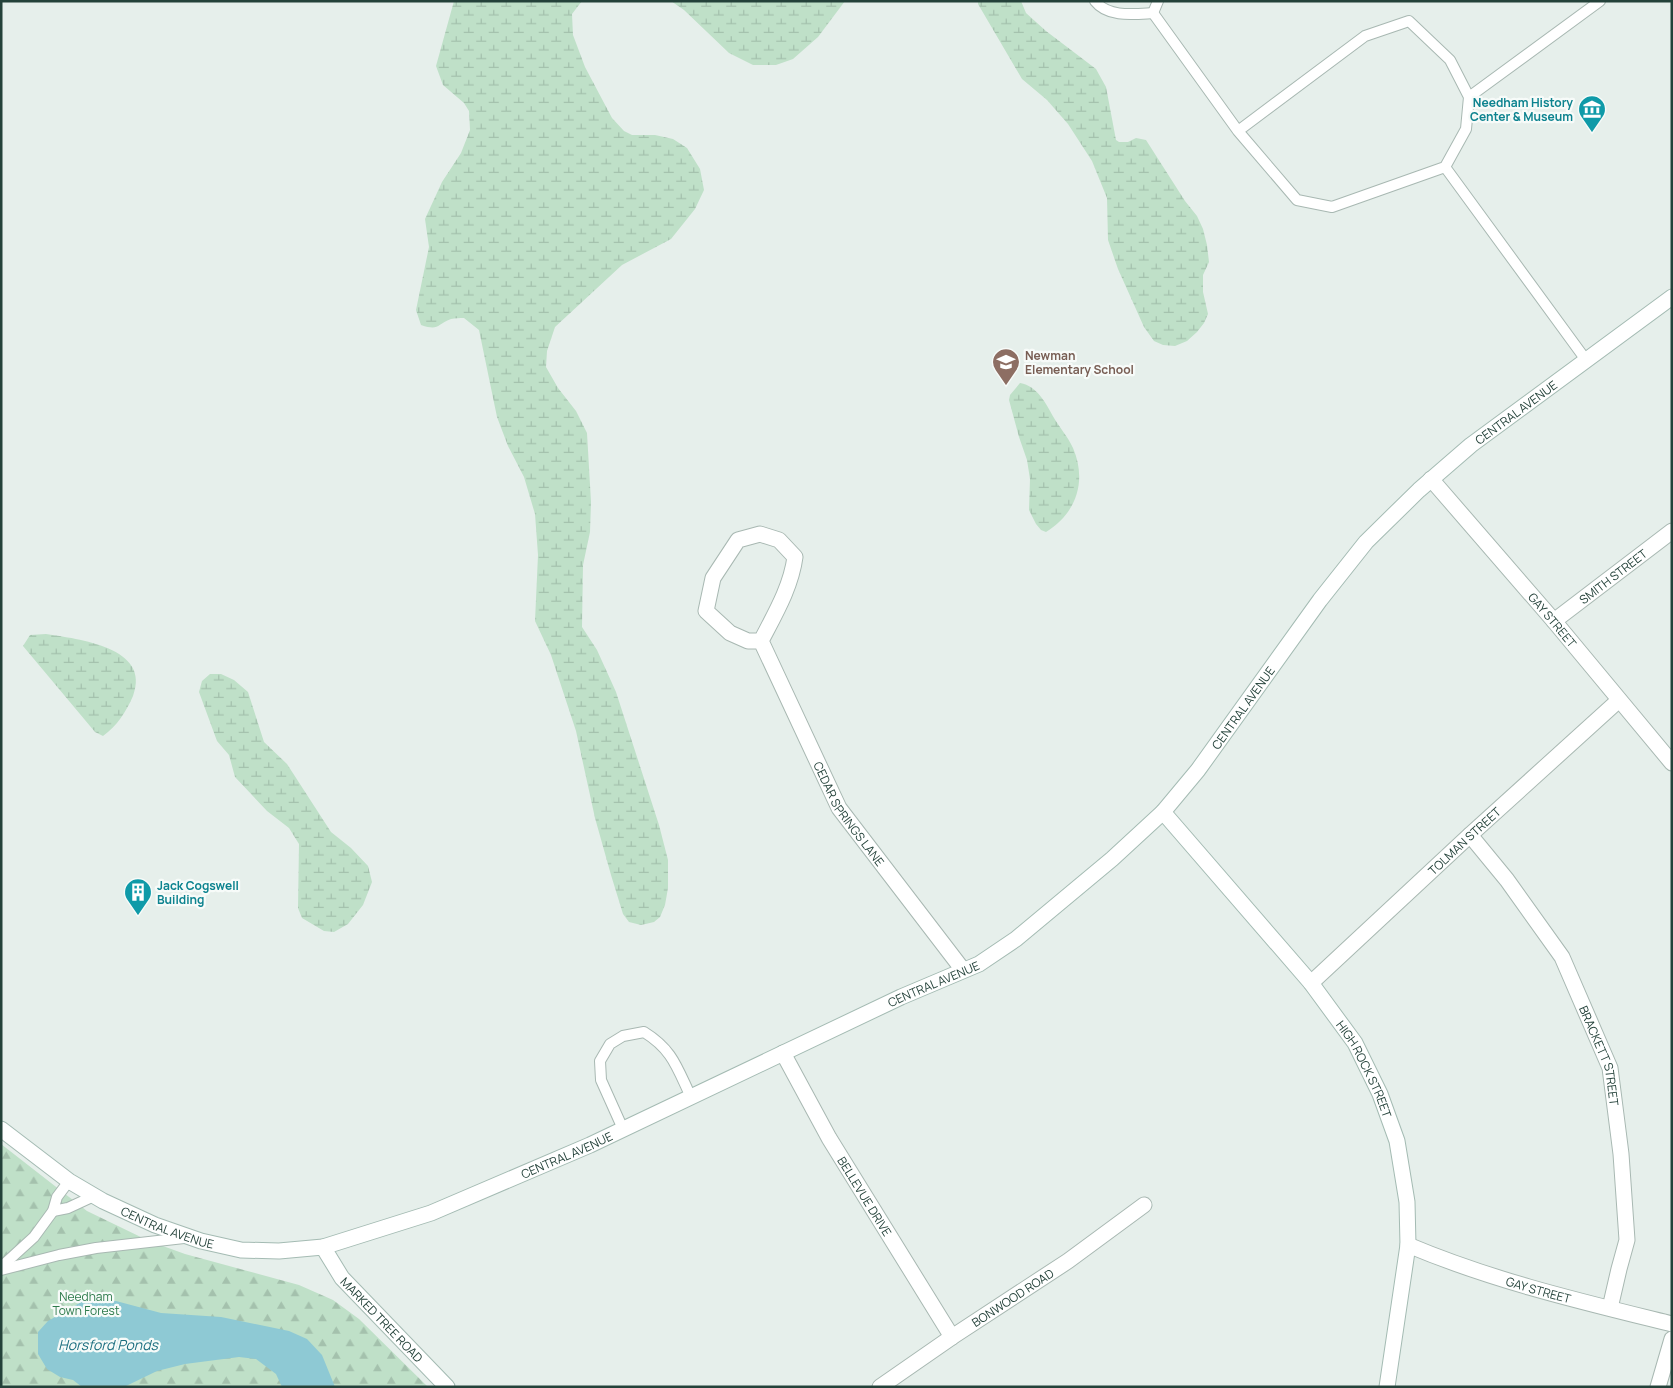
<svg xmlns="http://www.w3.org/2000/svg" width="1673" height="1388" font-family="Manrope,sans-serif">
	<defs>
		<pattern id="forest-firs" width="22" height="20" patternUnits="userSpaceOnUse" patternTransform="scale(1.25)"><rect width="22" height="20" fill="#bfe0c8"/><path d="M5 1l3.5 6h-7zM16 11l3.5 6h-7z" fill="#a4c1ad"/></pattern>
		<pattern id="wetland-marsh" width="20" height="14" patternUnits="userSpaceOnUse" patternTransform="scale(1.25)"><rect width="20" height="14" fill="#bfe0c8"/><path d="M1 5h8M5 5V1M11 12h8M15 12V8" fill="none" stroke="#a4c1ad"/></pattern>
	</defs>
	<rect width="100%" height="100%" fill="#e6efeb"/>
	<path fill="url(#forest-firs)" d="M 1,1144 L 87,1211 L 149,1241 L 185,1254 L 299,1285 L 333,1300 L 359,1319 L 428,1387 L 1,1387 Z"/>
	<g fill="url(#wetland-marsh)">
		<path d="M 454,1 L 582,1 L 572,14 L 573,35 L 585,67 L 612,118 L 624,131 L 632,135 L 655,135 L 673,139 L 687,148 L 700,169 L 704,190 L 695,209 L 671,239 L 622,265 L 555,327 L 547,351 L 546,367 L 558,388 L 576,411 L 587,433 L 591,502 L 590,532 L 583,565 L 582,627 L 597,650 L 616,692 L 659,825 L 668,860 L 668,888 L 665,905 L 660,917 L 654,922 L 641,925 L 629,922 L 623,914 L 611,875 L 595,818 L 576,731 L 551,655 L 535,621 L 538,555 L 535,514 L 524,477 L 508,446 L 497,417 L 479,330 L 464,318 C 460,318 455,318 451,319 C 436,325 439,331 421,325 L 416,310 L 429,247 L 425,219 L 442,182 L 461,153 L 470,130 L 469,111 L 464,103 L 443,85 L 436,66 Z"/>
		<path d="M 671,1 L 845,1 L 818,37 L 793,59 L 776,65 L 753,65 L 729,53 L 684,10 Z"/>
		<path d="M 978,1 L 1021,1 L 1026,13 L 1046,31 L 1096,69 L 1106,87 L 1116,140 L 1119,142 L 1128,142 L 1136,138 L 1146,140 L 1185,201 L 1197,216 L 1203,229 L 1207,245 L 1209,262 L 1203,275 L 1203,292 L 1208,314 L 1204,323 L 1197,332 L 1187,341 L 1175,346 L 1163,345 L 1154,341 L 1144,327 L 1118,269 L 1108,240 L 1107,198 L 1092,161 L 1068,124 L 1047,100 L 1022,79 L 978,4 Z"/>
		<path d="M 1020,383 C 1038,386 1046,404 1054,418 C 1060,428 1068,437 1073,448 C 1087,480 1077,513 1046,532 L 1041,530 L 1036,524 L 1029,510 L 1030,479 L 1027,460 L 1019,437 L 1009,400 L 1010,395 Z"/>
		<path d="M 46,634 C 78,639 152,647 133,696 C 126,712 117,726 103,736 L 95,732 L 23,646 L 30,635 Z"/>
		<path d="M 210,674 L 221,674 L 234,680 L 248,692 L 264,742 L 287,764 L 331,832 L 351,848 L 368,866 L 372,882 L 363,905 L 348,924 L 334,932 L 324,931 L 302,918 L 298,908 L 299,844 L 289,828 L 267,811 L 235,777 L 229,755 L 217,741 L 199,692 L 202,681 Z"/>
	</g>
	<path fill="#8ec9d4" d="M 83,1301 L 116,1301 L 161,1313 L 221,1317 L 289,1331 L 307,1339 L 322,1355 L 335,1387 L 282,1387 L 276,1374 L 256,1359 L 239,1357 L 185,1364 L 157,1371 L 124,1387 L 82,1387 L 73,1380 L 60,1377 L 47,1369 L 38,1354 L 38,1332 L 48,1321 Z"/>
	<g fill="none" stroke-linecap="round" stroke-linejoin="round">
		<g stroke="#a8b8b2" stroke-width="12">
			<g id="lane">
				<path d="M 1095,1 C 1108,18 1135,14 1153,13"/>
				<path d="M 1153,13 L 1238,131 L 1297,200 L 1332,207 L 1445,167 L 1466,129 L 1469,97 L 1450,60 L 1409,21 L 1365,36 L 1238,131"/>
				<path d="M 1153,13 L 1158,1"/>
				<path d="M 1469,97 L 1600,1"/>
				<path d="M 1445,167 L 1586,360"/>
				<path d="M 623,1129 L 601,1080 L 600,1061 L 610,1044 L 623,1036 L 644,1032 C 673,1050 677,1068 691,1097"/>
				<path d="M 53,1211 L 68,1208 L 94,1196"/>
				<path d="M 1,1267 L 34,1237 L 53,1211 L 57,1197 L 69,1181"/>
				<path d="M 1,1270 L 59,1255 L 96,1248 L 184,1238"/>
			</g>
		</g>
		<g stroke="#a8b8b2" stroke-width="17">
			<g id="street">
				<path id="s1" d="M 1431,479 L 1554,621 L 1672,763"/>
				<path id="s2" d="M 1554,621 L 1672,531"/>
				<path id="s3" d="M 761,641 C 775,614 791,587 795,557 L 779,540 L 760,534 L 738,540 L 713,578 L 706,611 L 730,633 L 748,641 L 761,641 L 839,808 L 963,970"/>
				<path id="s4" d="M 1470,835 L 1507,880 L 1562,957 L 1610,1068 L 1621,1154 L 1627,1240 L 1619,1269 L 1610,1308"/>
				<path id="s5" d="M 1311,983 L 1470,835 L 1619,700"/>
				<path id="s6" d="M 783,1053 L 829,1138 L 952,1337"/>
				<path id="s7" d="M 1408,1245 C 1493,1281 1583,1302 1672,1324"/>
				<path id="s8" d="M 880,1387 L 952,1337 L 1068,1261 L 1144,1205"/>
				<path d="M 1658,1387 L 1672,1339"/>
			</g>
		</g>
		<g stroke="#a4bbb3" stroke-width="17">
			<g id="secondary">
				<path id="s9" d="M 1163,812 L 1311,983 L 1355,1043 L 1380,1094 L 1397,1141 L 1407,1202 L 1408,1245 L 1387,1387"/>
				<path id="s10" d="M 1,1129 L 69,1181 L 103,1201 L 155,1225 L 201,1241 L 241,1250 L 279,1251 L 323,1247 L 431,1213 L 590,1145 L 901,997 L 979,964 L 1016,939 L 1112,859 L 1163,812 L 1198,770 L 1320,600 L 1366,542 L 1419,490 L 1471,445 L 1672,297"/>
				<path id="s11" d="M 323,1247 L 342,1278 L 447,1387"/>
			</g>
		</g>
		<use href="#lane" stroke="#fff" stroke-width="10"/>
		<use href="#street" stroke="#fff" stroke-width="15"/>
		<use href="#secondary" stroke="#fff" stroke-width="15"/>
	</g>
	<defs>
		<g id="museum-pin" transform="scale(1.4375)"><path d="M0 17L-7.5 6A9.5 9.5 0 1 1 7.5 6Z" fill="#0f9aa8" stroke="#f7fbf9"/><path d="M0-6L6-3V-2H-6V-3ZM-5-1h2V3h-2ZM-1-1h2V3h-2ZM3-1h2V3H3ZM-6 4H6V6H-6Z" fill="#fff"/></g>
		<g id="school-pin" transform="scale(1.4375)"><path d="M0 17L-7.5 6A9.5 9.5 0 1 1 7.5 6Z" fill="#8d6e63" stroke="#f7fbf9"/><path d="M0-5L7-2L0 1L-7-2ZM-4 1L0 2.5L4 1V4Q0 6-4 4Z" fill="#fff"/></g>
		<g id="building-pin" transform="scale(1.4375)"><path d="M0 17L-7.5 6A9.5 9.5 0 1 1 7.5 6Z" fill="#0f9aa8" stroke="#f7fbf9"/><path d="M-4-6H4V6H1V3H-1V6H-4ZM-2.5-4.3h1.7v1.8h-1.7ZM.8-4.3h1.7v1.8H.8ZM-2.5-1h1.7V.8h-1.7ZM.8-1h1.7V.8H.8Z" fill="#fff"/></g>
	</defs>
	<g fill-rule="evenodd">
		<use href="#museum-pin" x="1592" y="109"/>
		<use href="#school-pin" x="1006" y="362"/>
		<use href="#building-pin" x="138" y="892"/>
	</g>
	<g text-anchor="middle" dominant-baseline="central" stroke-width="4.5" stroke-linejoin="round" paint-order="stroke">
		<g font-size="12" font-weight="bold" fill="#0d838f" stroke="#f7fbf9" text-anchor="end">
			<text x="1573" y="102">Needham History<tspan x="1573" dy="14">Center &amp; Museum</tspan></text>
			<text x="157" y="885" text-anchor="start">Jack Cogswell<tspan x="157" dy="14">Building</tspan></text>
		</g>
		<g font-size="12" font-weight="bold" fill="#785e54" stroke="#f7fbf9" text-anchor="start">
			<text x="1025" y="355">Newman<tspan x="1025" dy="14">Elementary School</tspan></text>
		</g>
		<g font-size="12" fill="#24423a" stroke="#f7fbf9">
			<text stroke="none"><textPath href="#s10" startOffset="1845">CENTRAL AVENUE</textPath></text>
			<text stroke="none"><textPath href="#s2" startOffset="74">SMITH STREET</textPath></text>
			<text stroke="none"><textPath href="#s1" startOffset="186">GAY STREET</textPath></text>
			<text stroke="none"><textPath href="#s10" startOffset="1440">CENTRAL AVENUE</textPath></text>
			<text stroke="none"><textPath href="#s3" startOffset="496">CEDAR SPRINGS LANE</textPath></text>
			<text stroke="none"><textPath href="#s5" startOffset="209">TOLMAN STREET</textPath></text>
			<text stroke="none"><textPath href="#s10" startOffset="1020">CENTRAL AVENUE</textPath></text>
			<text stroke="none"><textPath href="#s4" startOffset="259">BRACKETT STREET</textPath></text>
			<text stroke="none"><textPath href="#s9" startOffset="328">HIGH ROCK STREET</textPath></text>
			<text stroke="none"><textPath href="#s10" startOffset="615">CENTRAL AVENUE</textPath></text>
			<text stroke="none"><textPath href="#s6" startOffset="165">BELLEVUE DRIVE</textPath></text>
			<text stroke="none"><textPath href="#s10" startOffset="195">CENTRAL AVENUE</textPath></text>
			<text stroke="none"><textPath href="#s7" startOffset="138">GAY STREET</textPath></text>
			<text stroke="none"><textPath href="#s8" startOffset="160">BONWOOD ROAD</textPath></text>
			<text stroke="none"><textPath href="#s11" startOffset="94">MARKED TREE ROAD</textPath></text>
		</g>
		<g font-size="12" fill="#2d7a4b" stroke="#f7fbf9">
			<text x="86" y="1296">Needham<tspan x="86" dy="14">Town Forest</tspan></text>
		</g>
		<g font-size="14" font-style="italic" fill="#1c6f80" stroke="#f7fbf9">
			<text x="108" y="1344">Horsford Ponds</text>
		</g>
	</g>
	<rect width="1673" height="1388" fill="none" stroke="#24423a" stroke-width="5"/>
</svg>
